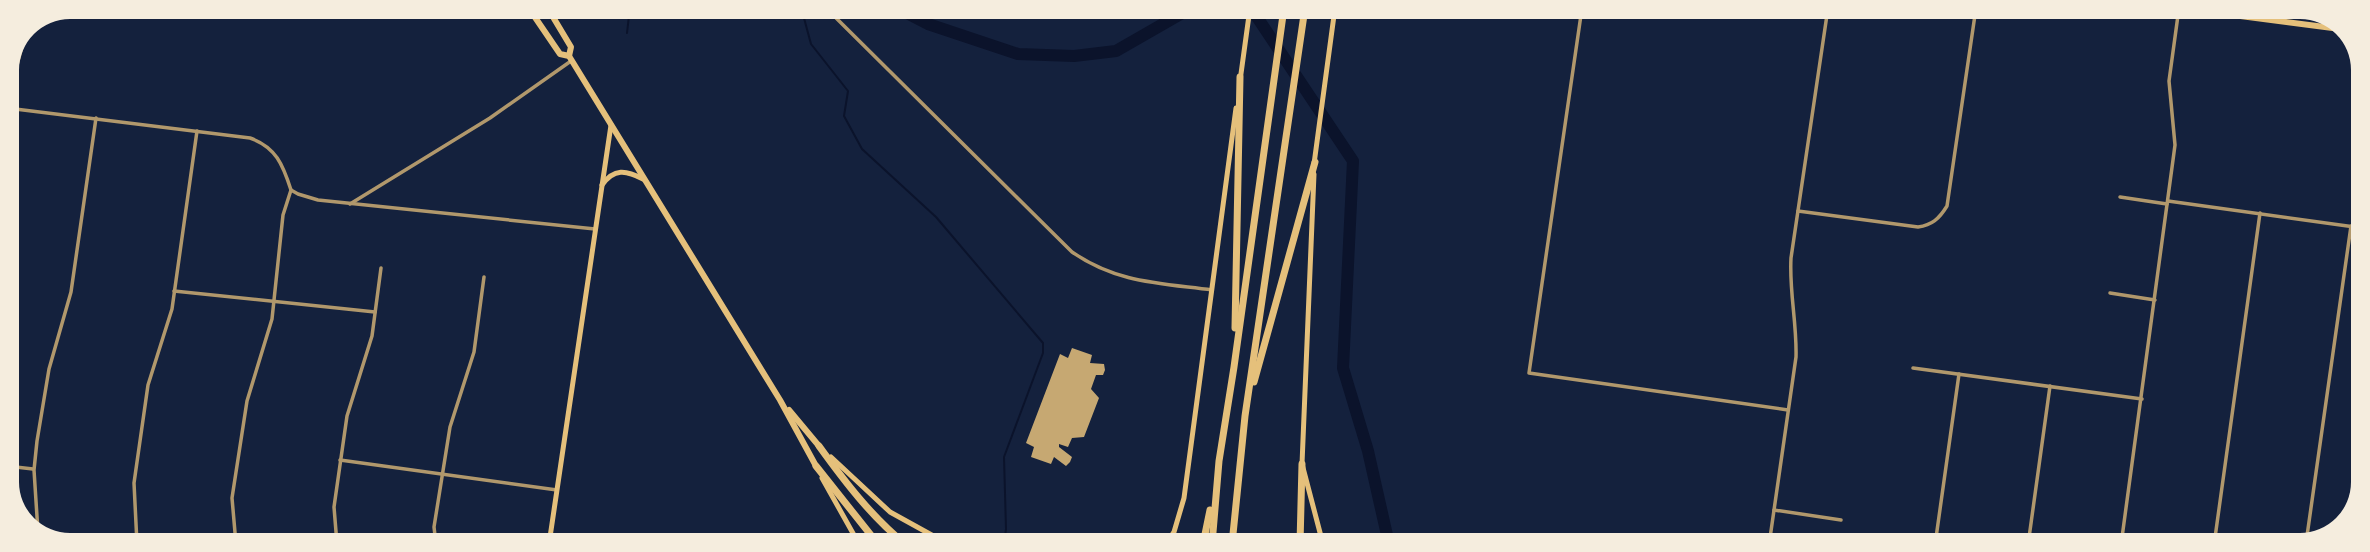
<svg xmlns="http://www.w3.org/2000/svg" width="2370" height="552" font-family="Lora,serif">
	<rect width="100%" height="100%" fill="#14213d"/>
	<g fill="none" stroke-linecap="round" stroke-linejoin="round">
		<g stroke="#0b132b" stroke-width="2">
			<path d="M 801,7 L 811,44 L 848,91 L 844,116 L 862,149 L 936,217 L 1043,343 L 1043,353 L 1004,457 L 1006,529 L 1004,544"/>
			<path d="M 627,33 L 630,7"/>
		</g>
		<g stroke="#0b132b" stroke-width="12">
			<path d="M 895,7 L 928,24 L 1018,54 L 1074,56 L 1116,51 L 1191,8"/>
			<path d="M 1251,8 L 1353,161 L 1343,368 L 1368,451 L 1389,544"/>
		</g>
	</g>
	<path fill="#c6a872" d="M 1072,348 L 1092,355 L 1090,363 L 1104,364 L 1105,370 L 1103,375 L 1096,375 L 1091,389 L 1099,398 L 1084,437 L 1072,438 L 1068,447 L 1059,444 L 1059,447 L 1072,457 L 1070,462 L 1066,466 L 1054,457 L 1051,464 L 1031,457 L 1034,447 L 1026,443 L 1060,354 L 1068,358 Z"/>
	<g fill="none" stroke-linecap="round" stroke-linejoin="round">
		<g stroke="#b1986c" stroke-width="3.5">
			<path d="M 825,7 L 1072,252 C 1117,283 1159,283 1212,290"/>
			<path d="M 1582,8 L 1529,373 L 1788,410"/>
			<path d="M 2281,20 L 2282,8"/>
			<path d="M 7,101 L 28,25"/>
			<path d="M 7,108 L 250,138 C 276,147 283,165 291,190 L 298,194 L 318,200 L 595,229"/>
			<path d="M 2120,197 L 2167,204"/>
			<path d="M 2168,201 L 2362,228"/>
			<path d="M 350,204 L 490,118 L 571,61"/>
			<path d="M 1798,211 L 1918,227 C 1932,225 1939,219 1947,206 L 1976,8"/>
			<path d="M 174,291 L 375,312"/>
			<path d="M 2110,293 L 2155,300"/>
			<path d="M 1913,368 L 2142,399"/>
			<path d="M 340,460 L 557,490"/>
			<path d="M 7,466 L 33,469"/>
			<path d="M 1774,510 L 1841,520"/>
			<path d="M 38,532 L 34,470 L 37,441 L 49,369 L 71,292 L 96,118"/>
			<path d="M 2306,543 L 2351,226"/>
			<path d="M 137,544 L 134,483 L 148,385 L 172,309 L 197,131"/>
			<path d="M 236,544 L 232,498 L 247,401 L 272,319 L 283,215 L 291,190"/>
			<path d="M 337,544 L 334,507 L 347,416 L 372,336 L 381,268"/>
			<path d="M 436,544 L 434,527 L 450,427 L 474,352 L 484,277"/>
			<path d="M 1769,545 L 1796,357 C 1797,323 1789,291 1791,258 L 1828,8"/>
			<path d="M 1935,545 L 1959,374"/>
			<path d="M 2028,545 L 2050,386"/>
			<path d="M 2121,545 L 2173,160 L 2175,145 L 2169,81 L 2179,8"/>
			<path d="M 2214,545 L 2260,213"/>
		</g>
		<g stroke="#e5c07b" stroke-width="5">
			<path d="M 1240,81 L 1250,8"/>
			<path d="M 1314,164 L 1335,8"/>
			<path d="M 1314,174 L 1302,464 L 1323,544"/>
			<path d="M 602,185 C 614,168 626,170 643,179"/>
			<path d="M 831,457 L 890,512 L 948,544"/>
			<path d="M 822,478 L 859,544"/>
			<path d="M 549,544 L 611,125"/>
			<path d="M 1166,544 L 1174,532 L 1184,498 L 1236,108"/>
		</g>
		<g stroke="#e5c07b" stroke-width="6">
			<path d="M 528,7 L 560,54 L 569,56 L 780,400 L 816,466"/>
			<path d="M 547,7 L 571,47 L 569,56"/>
			<path d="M 2179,8 L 2348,30"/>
			<path d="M 789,410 L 819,446"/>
		</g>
		<g stroke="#e5c07b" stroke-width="7">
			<path d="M 1235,328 L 1240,77"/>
			<path d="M 1254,382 L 1315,162"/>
			<path d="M 819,446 C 845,482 871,516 905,544"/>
			<path d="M 816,466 L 878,544"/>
			<path d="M 1203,544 L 1210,510"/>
			<path d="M 1212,544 L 1219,461 L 1234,367 L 1284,8"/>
			<path d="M 1232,544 L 1245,416 L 1305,8"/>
			<path d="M 1300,544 L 1302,464"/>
		</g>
	</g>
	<path d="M0 0H2370V552H0ZM70 19H2300A51 51 0 0 1 2351 70V482A51 51 0 0 1 2300 533H70A51 51 0 0 1 19 482V70A51 51 0 0 1 70 19Z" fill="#f5edde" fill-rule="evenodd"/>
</svg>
